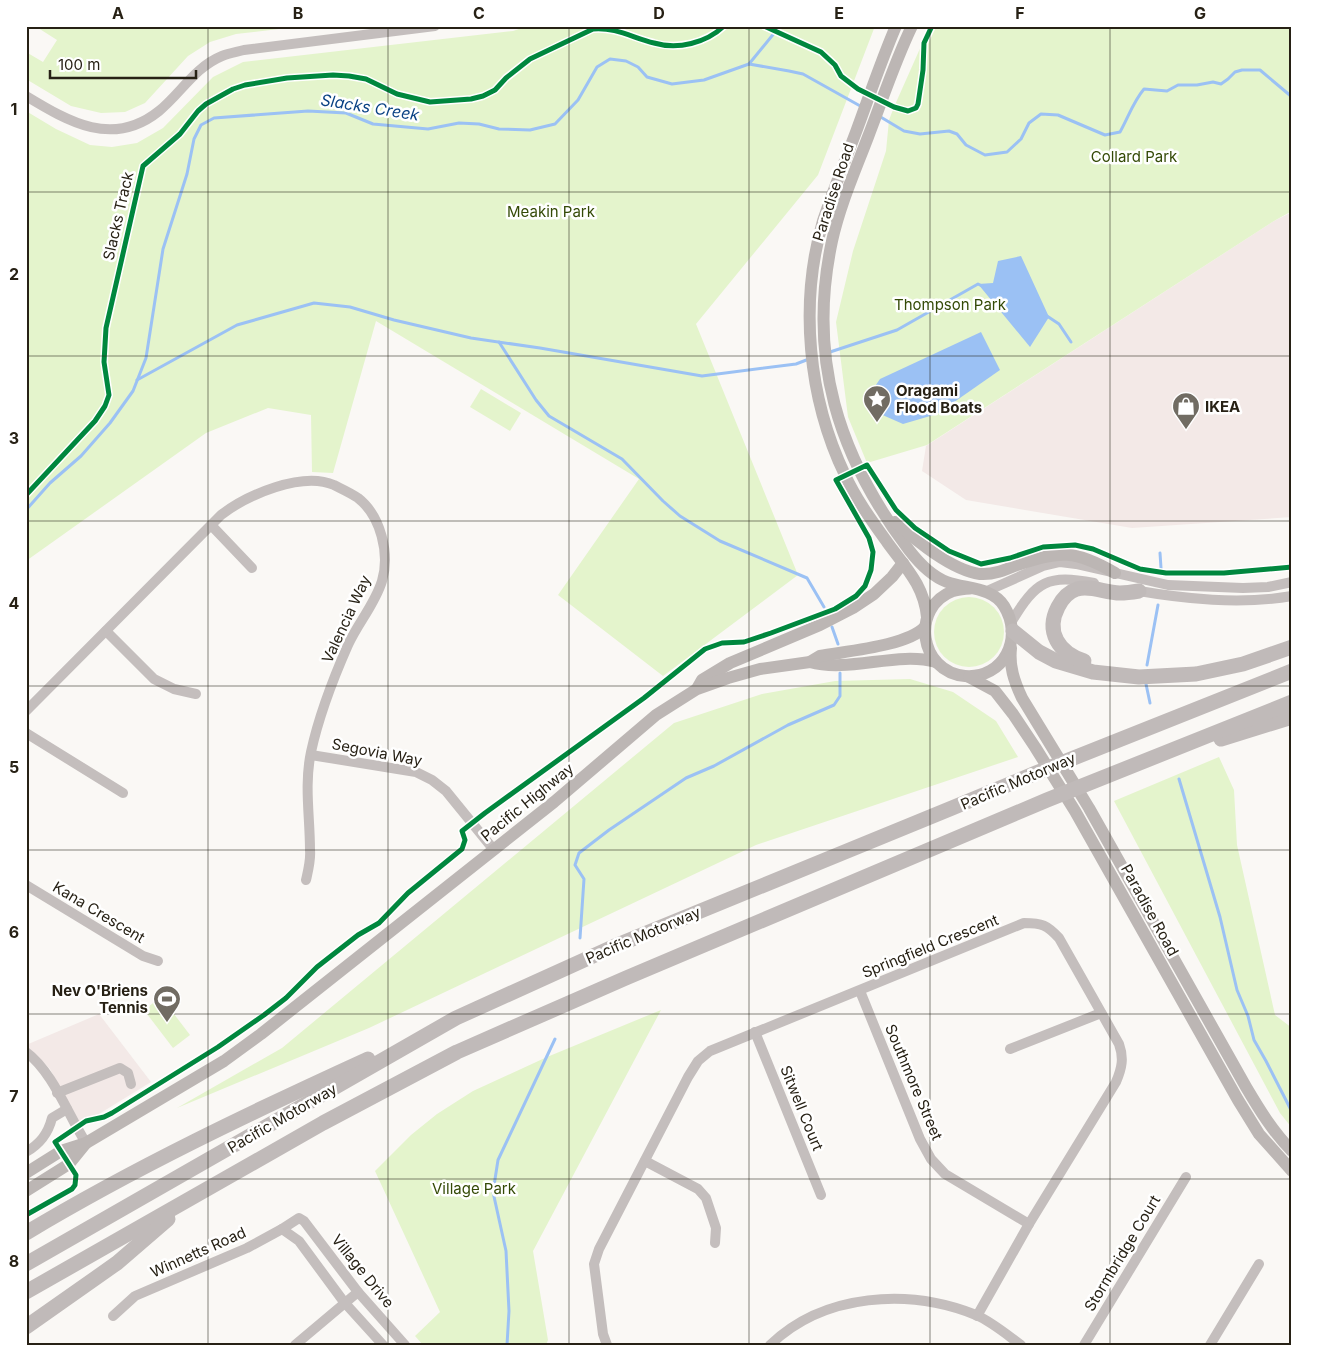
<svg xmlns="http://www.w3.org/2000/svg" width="1318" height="1371" font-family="Inter,sans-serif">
	<rect width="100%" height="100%" fill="#faf8f5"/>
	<g fill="#f3e9e7">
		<path d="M 1292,212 L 1292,517 L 1132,528 L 966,500 L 922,471 L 926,446 L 1274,221 Z"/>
		<path d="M 99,1014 L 151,1082 L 81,1125 L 50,1069 L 26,1045 Z"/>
	</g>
	<g fill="#e4f4cc">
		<path d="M 35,26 L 304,26 L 236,34 L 210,42 L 188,56 L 145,103 L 125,112 L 101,113 L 71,106 L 26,79 L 26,52 L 43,62 L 57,40 Z"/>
		<path d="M 528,26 L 875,26 L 818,175 L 696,324 L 798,575 L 663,676 L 558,595 L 639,479 L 376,321 L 333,473 L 312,472 L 311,415 L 268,408 L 206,433 L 26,561 L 26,111 L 56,129 L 90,145 L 112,147 L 137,143 L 163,128 L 213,77 L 243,62 L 513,31 Z"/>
		<path d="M 930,26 L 1292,26 L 1292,211 L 1274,221 L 927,445 L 867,463 L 848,417 L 836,322 L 853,251 L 886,151 L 889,120 L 894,107 Z"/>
		<path d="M 481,389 L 521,413 L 510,431 L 470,407 Z"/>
		<circle cx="969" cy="632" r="35"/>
		<path d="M 910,679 L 953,692 L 996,721 L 1018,757 L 756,845 L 369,1028 L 177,1108 L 282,1048 L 674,723 L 762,694 L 835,681 Z"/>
		<path d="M 1219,757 L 1234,790 L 1237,845 L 1275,1015 L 1292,1028 L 1292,1128 L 1280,1113 L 1114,801 Z"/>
		<path d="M 161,997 L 190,1035 L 173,1048 L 144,1010 Z"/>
		<path d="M 661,1010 L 533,1251 L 548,1340 L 546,1345 L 423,1345 L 415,1336 L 440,1312 L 375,1171 L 411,1135 L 437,1114 L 473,1091 L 547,1057 Z"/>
	</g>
	<g fill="#9bc1f4">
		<path d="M 1021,256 L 1049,317 L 1030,347 L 978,284 L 993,283 L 998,261 Z"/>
		<path d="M 981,332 L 1000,370 L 937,414 L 903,424 L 878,413 L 869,395 L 880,379 Z"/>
	</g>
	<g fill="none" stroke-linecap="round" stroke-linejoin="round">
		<g stroke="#9bc1f4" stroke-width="3">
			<path d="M 749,64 L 780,26"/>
			<path d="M 879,116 L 904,131 L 920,134 L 949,131 L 957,134 L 966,145 L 985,155 L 1007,152 L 1021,139 L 1029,123 L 1041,114 L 1058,115 L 1105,135 L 1120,132 C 1128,118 1133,102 1144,89 L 1167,91 L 1178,85 L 1197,85 L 1213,82 L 1221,84 L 1228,79 L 1235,72 L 1242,70 L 1260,70 L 1292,97"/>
			<path d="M 1047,316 L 1059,324 L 1071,342"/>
			<path d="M 499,342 L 536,400 L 549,416 L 622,459 L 663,501 L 680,516 L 720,541 L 807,578 L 824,607"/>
			<path d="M 830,352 L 897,330 L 978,284 L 982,286"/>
			<path d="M 137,380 L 237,325 L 314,303 L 350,307 L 394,320 L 471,338 L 540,348 L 702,376 L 796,364 L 809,359"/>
			<path d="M 26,510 L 50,483 L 81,456 L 110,423 L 133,391 L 146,358 L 163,249 L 187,174 L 194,139 L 201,125 L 214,118 L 308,111 L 346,113 L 373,124 L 428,129 L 459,123 L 479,124 L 499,129 L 530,130 L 555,124 L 578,100 L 597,67 L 610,59 L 626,61 L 638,67 L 647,77 L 672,84 L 704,80 L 749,64 L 789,71 L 803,74 L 862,107"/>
			<path d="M 1160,553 L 1161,568"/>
			<path d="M 832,627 L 838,644"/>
			<path d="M 1147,665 L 1158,605"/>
			<path d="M 1146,684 L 1150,703"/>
			<path d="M 1179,779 L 1220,917 L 1237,990 L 1248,1016 L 1254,1040 L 1266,1061 L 1292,1112"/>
			<path d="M 580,938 L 584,879 L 575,865 L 579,853 L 609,830 L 686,778 L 714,766 L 788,725 L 834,705 L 840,696 L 840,673"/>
			<path d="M 507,1345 L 509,1311 L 506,1251 L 493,1192 L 498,1160 L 555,1039"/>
		</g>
		<g stroke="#c4bebd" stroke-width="10">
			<path d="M 26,96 C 69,122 113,148 159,111 C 181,93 195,67 222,56 C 229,53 237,52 244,50 L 435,26"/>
			<path d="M 211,525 L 252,568"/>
			<path d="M 1133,590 C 1185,599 1240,605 1292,596"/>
			<path d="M 987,591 L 1043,566 L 1060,562 L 1076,564 L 1168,585 L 1243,588 L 1268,587 L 1292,582"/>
			<path d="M 1012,621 C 1036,581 1048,574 1094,583"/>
			<path d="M 106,631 L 154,679 L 174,689 L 196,694"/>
			<path d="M 26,711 L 221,515 C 247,495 302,471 334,485 C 342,489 351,493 358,498 C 381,516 390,554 382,581 C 375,604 358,623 348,645 C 333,679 319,715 311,752 C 304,785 310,817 310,850 C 311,860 308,871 306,880"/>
			<path d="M 26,733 L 123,793"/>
			<path d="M 311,755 L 416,772 L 432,780 L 446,791 L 494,850"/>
			<path d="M 26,885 L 143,956 L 158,961"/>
			<path d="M 860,991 L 920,1139 L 931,1159 L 945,1174 L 1029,1224"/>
			<path d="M 755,1032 L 821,1195"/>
			<path d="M 1010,1049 L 1101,1013"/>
			<path d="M 26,1052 C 53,1072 68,1115 86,1143"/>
			<path d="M 57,1093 L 120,1068 L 128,1073 L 131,1084"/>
			<path d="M 26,1152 C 40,1144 48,1134 52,1118 L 67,1109"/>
			<path d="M 645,1161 L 698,1189 L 706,1198 L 716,1228 L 715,1243"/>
			<path d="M 282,1229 L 299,1241 L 344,1302 L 383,1345"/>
			<path d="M 113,1316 L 135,1296 L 247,1248 L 282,1229 L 299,1218 L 304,1221 L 358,1292 L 405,1345"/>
			<path d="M 295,1345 L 358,1292"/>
			<path d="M 607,1345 L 603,1334 L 594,1264 L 599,1249 L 688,1077 L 698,1061 L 710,1051 L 1024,923 C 1042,923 1047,925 1059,938 L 1119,1044 C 1124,1058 1122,1068 1116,1082 L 1029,1224 L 977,1316"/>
			<path d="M 770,1345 C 824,1293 909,1288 976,1315 C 992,1322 1006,1334 1021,1345"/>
			<path d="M 1084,1345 L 1186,1177"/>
			<path d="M 1210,1345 L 1259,1264"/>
		</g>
		<g stroke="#bcb6b4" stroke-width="12">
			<path d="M 896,26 C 881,61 869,97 856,132 C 845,161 833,191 823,221 C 799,303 808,398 845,475 C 856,499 872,521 887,542 C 905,567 924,585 927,617"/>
			<path d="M 912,26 C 895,61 882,101 868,137 C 855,171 840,205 832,241 C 807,358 838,456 909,550 C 919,563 931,576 947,582 C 966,589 992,587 1004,606 C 1024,638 1004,679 965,676 C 919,672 910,607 953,591 C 959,589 966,589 972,588"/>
			<path d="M 895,522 C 917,541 951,570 980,574 C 993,575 1005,570 1017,565 C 1059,550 1076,550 1115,573"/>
			<path d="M 1011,648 C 1009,666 1014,681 1022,698 L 1089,808 L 1246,1087 C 1259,1109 1273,1132 1292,1151"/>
			<path d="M 810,662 C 849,673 897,651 936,662"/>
			<path d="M 969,677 L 995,691 L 1013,714 L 1035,747 L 1075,811 L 1238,1100 L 1259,1134 L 1292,1171"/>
			<path d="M 698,687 L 702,680 L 730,663 L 820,625 L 853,608 L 874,594 L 892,577 L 903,563"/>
			<path d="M 26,1173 L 61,1151 L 86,1143 L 224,1061 L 261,1034 L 554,802 L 656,715 L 697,689 L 728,678 L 760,669 L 810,662 L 820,656 C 847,651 907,646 925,627"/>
			<path d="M 26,1191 L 69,1164 L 86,1143"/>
		</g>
		<g stroke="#c0bab9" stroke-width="15">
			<path d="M 1013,631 L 1039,652 L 1056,661 L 1093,672 L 1139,677 L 1196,674 L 1243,664 L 1292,647"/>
			<path d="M 1084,661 C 1059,653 1045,632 1058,607 C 1062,599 1068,592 1077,589 C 1091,585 1105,593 1120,593 C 1126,593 1133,592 1139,591"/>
			<path d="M 1221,739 L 1292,717"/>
			<path d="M 26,1233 C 136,1167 252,1112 368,1059"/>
			<path d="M 26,1264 L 456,1018 L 615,946 L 952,808 L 1036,773 L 1292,671"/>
			<path d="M 26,1292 L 323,1123 L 457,1052 L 626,978 L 1047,800 L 1292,702"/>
			<path d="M 26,1327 L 117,1263 L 168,1219"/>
		</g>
		<g stroke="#fff" stroke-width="8">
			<g id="cycleway">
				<path d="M 764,26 L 821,52 L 835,65 L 841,76 L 858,89 L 894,107 L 908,111 L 916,108 L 918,104 L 923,70 L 924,43 L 932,26"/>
				<path d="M 26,495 L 95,421 L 105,406 L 109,395 L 104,362 L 106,328 L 143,166 L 180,134 L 198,111 L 206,104 L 233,89 L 245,85 L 287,78 L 333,75 L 349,76 L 366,79 L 397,94 L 430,102 L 471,99 L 483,96 L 495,90 L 506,78 L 530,59 L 593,29 C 616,27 633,38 654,43 C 678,50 706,43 724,26"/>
				<path d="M 26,1215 L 72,1189 L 75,1185 L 76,1175 L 55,1142 L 86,1121 L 104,1117 L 112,1113 L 218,1047 L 264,1015 L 286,998 L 317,967 L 358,935 L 379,923 L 408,893 L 462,849 L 465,840 L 462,831 L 485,813 L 644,698 L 705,649 L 722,643 L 744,642 L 771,633 L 835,609 L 856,596 L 865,586 L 871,570 L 873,552 L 869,538 L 836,480 L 867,465 L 896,510 L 915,528 L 949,551 L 981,564 L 1010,558 L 1043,547 L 1075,545 L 1093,549 L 1140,569 L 1166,573 L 1224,573 L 1292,567"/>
			</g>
		</g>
		<use href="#cycleway" stroke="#00873e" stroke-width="5"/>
	</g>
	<path fill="none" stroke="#272115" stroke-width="1" stroke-opacity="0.55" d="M 208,26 L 208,1345M 388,26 L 388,1345M 569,26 L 569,1345M 749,26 L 749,1345M 930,26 L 930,1345M 1110,26 L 1110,1345M 26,192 L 1292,192M 26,356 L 1292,356M 26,521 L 1292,521M 26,686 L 1292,686M 26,850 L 1292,850M 26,1014 L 1292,1014M 26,1179 L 1292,1179"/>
	<defs>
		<g id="sight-pin" transform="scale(1.4375)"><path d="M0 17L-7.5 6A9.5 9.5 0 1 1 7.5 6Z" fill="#716c63" stroke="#fff"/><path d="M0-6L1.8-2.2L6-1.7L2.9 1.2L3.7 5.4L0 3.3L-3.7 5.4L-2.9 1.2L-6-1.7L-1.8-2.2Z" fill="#fff"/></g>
		<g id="shop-pin" transform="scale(1.4375)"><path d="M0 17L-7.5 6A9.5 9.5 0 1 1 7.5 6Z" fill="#716c63" stroke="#fff"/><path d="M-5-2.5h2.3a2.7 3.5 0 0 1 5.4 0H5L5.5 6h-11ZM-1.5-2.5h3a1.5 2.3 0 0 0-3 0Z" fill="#fff"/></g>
		<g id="stadium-pin" transform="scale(1.4375)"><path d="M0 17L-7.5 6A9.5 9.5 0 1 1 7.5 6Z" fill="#716c63" stroke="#fff"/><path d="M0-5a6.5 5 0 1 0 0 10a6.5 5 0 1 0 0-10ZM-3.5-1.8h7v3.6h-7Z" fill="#fff"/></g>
	</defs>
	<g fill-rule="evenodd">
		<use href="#sight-pin" x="877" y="399"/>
		<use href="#shop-pin" x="1186" y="406"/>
		<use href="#stadium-pin" x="167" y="999"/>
	</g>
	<g text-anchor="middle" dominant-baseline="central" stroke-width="5" stroke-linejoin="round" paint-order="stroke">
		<g font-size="15" fill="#344a06" stroke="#fff">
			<text x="1134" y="156">Collard Park</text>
			<text x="551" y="211">Meakin Park</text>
			<text x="950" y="304">Thompson Park</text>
			<text x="474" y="1188">Village Park</text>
		</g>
		<g font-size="15" fill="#272115" stroke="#fff">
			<text transform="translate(833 192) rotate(-72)">Paradise Road</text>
			<text transform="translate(118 216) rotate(-77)">Slacks Track</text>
			<text transform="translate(346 619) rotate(-65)">Valencia Way</text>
			<text transform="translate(377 752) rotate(11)">Segovia Way</text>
			<text transform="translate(1018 781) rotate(-23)">Pacific Motorway</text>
			<text transform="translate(527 802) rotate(-39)">Pacific Highway</text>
			<text transform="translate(1150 910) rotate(61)">Paradise Road</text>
			<text transform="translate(99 912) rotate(31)">Kana Crescent</text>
			<text transform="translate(643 935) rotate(-23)">Pacific Motorway</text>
			<text transform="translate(930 946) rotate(-22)">Springfield Crescent</text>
			<text transform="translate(914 1082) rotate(67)">Southmore Street</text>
			<text transform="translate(802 1108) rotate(68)">Sitwell Court</text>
			<text transform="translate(282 1118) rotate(-30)">Pacific Motorway</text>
			<text transform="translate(198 1252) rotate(-24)">Winnetts Road</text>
			<text transform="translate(1122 1253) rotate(-59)">Stormbridge Court</text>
			<text transform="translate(363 1271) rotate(51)">Village Drive</text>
		</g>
		<g font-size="15" font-weight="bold" fill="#272115" stroke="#fff" text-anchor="start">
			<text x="896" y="390">Oragami<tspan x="896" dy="17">Flood Boats</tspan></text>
			<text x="1205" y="406">IKEA</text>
			<text x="148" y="990" text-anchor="end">Nev O'Briens<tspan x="148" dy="17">Tennis</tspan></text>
		</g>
		<g font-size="16" font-style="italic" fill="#0a4284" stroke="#fff">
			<text transform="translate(370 107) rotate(9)">Slacks Creek</text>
		</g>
	</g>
	<rect width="1318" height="1371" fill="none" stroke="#ffffff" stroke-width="55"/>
	<path d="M50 70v8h146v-8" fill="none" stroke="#272115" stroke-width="2.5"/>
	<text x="58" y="70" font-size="15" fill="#272115" stroke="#ffffff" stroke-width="4" paint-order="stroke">100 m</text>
	<rect x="28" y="28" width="1262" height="1316" fill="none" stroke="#272115" stroke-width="2"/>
	<g font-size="16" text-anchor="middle" font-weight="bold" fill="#272115">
		<text x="118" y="19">A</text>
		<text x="298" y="19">B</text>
		<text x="479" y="19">C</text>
		<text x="659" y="19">D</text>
		<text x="839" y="19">E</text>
		<text x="1020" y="19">F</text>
		<text x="1200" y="19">G</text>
		<text x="14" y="115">1</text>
		<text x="14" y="280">2</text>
		<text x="14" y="444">3</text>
		<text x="14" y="609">4</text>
		<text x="14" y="773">5</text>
		<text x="14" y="938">6</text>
		<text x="14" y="1102">7</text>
		<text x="14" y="1267">8</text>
	</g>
</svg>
